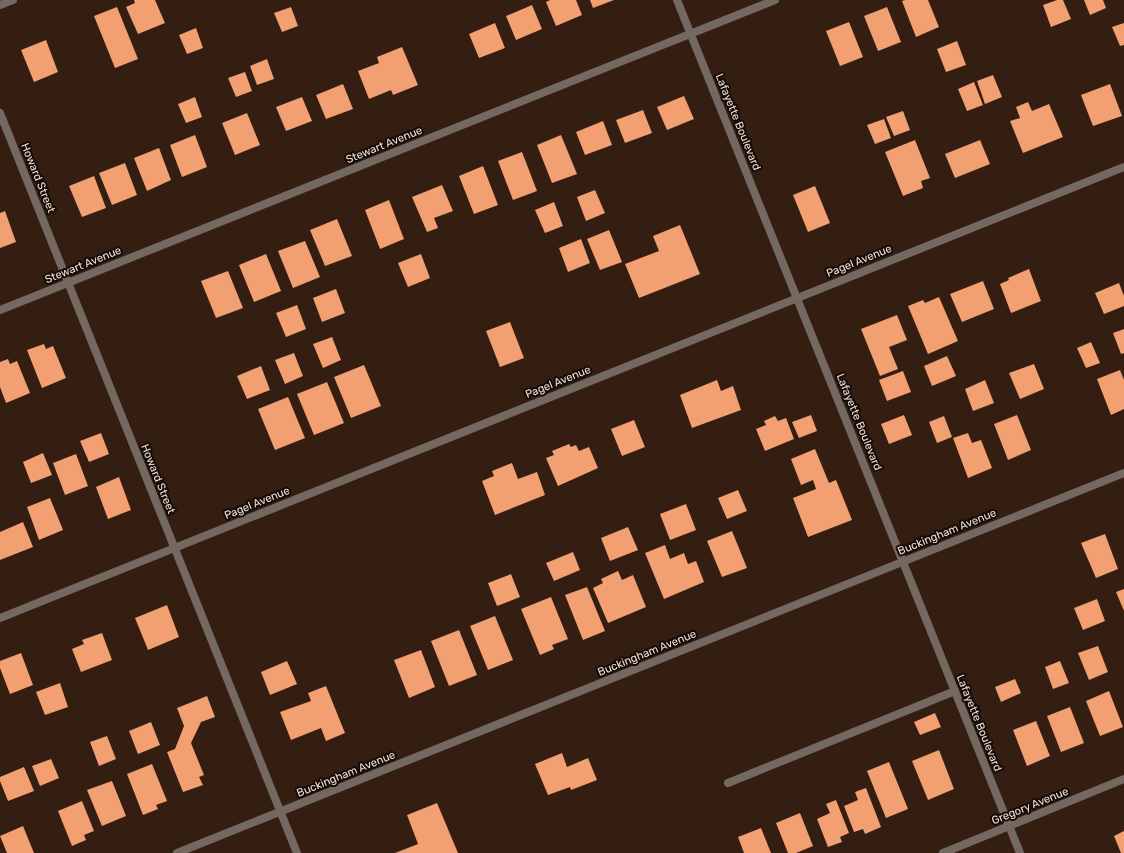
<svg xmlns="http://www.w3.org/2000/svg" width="1124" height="853" font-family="Rubik,sans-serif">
	<rect width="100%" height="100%" fill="#341e12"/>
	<g fill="#f29f72">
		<path d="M 134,0 L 155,0 L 165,23 L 138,34 L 126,7 L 135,3 Z"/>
		<path d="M 550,0 L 576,0 L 582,15 L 556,26 L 546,2 Z"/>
		<path d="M 590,0 L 614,0 L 593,8 Z"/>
		<path d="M 905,0 L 928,0 L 939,27 L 916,37 L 902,1 Z"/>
		<path d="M 1057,0 L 1063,0 L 1071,19 L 1051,27 L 1043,5 Z"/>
		<path d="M 1084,0 L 1103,0 L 1106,8 L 1090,15 Z"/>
		<path d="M 532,5 L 542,29 L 516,40 L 506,16 Z"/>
		<path d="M 117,7 L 138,59 L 115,68 L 94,16 Z"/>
		<path d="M 291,7 L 298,26 L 282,32 L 274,13 Z"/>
		<path d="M 887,7 L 901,42 L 878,51 L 864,16 Z"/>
		<path d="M 849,22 L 863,57 L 840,66 L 826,31 Z"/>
		<path d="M 495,23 L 505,48 L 479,58 L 469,34 Z"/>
		<path d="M 1124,23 L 1124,45 L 1120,46 L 1112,27 Z"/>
		<path d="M 196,28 L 203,48 L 187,54 L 179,35 Z"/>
		<path d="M 46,40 L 58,72 L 34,82 L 21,50 Z"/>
		<path d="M 957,41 L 966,65 L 946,72 L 937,49 Z"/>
		<path d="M 402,47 L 418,85 L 393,95 L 391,90 L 369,99 L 358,71 L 379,63 L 377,57 Z"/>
		<path d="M 267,59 L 274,79 L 257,85 L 250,66 Z"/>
		<path d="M 245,72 L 252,91 L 236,97 L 228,78 Z"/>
		<path d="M 993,75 L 1002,97 L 985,104 L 977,81 Z"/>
		<path d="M 974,82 L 983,105 L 967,111 L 958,89 Z"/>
		<path d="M 343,84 L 353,109 L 326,119 L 316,95 Z"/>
		<path d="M 1110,84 L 1122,116 L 1093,126 L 1081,95 Z"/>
		<path d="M 684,96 L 694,119 L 667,130 L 657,107 Z"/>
		<path d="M 195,97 L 202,117 L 186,123 L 178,104 Z"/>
		<path d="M 302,97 L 312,121 L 286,131 L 276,107 Z"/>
		<path d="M 1028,102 L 1032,111 L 1049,104 L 1063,137 L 1023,153 L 1010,121 L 1020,118 L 1016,107 Z"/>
		<path d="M 643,110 L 652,133 L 625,143 L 616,120 Z"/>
		<path d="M 903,111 L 910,130 L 894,136 L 886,117 Z"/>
		<path d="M 247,113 L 260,145 L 235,155 L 222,123 Z"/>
		<path d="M 884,119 L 891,138 L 875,144 L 867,125 Z"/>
		<path d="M 603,121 L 612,145 L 585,155 L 576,132 Z"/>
		<path d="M 195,135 L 207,167 L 182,177 L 170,145 Z"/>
		<path d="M 561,135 L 577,174 L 552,183 L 537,145 Z"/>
		<path d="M 915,140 L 930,178 L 921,181 L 923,188 L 903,196 L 885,152 Z"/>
		<path d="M 980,140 L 990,164 L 955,178 L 945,154 Z"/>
		<path d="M 159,148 L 171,180 L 147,191 L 134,158 Z"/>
		<path d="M 522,152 L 537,191 L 513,200 L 498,161 Z"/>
		<path d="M 125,163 L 137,195 L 112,205 L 99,173 Z"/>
		<path d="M 483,166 L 498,205 L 474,214 L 459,176 Z"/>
		<path d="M 94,176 L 106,208 L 82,217 L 69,186 Z"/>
		<path d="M 442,185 L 453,211 L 434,218 L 438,228 L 427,232 L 412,197 Z"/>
		<path d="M 815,186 L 830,223 L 808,232 L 793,195 Z"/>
		<path d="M 595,190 L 605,213 L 586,221 L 577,197 Z"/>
		<path d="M 389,200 L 404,239 L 380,249 L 365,210 Z"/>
		<path d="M 554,202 L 563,226 L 545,233 L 535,210 Z"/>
		<path d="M 5,211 L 16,242 L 0,248 L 0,213 Z"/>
		<path d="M 337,219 L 352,256 L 325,266 L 310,230 Z"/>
		<path d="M 680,225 L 700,274 L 639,298 L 625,264 L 659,251 L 653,236 Z"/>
		<path d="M 609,230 L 622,262 L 600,270 L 587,239 Z"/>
		<path d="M 581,239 L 590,263 L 568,272 L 559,248 Z"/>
		<path d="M 305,241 L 320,277 L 293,288 L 278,251 Z"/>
		<path d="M 266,254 L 281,291 L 254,302 L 239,265 Z"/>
		<path d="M 421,254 L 430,278 L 408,287 L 398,263 Z"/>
		<path d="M 1029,269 L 1041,301 L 1011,313 L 1000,284 L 1009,280 L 1008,278 Z"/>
		<path d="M 228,271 L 243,308 L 216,318 L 201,281 Z"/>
		<path d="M 983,281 L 994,309 L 962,322 L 950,294 Z"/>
		<path d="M 1119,283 L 1124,296 L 1124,306 L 1104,314 L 1095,293 Z"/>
		<path d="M 336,289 L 345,313 L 322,322 L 313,298 Z"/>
		<path d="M 939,297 L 958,341 L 928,354 L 908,306 L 923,300 L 925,303 Z"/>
		<path d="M 297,305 L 306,329 L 286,337 L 276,313 Z"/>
		<path d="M 897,315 L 907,340 L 889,347 L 898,369 L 880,376 L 861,329 Z"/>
		<path d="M 510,322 L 524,358 L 500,367 L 486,331 Z"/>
		<path d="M 1124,329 L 1124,353 L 1121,354 L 1113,333 Z"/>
		<path d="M 332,337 L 341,360 L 323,368 L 313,344 Z"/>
		<path d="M 1091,342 L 1100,363 L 1086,368 L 1077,348 Z"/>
		<path d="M 44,344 L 46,349 L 53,346 L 66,378 L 42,388 L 27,350 Z"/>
		<path d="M 294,353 L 303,376 L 285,384 L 275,360 Z"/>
		<path d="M 947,356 L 956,376 L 932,386 L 924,366 Z"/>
		<path d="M 8,359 L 10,364 L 17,361 L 30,393 L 6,403 L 0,387 L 0,362 Z"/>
		<path d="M 1034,364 L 1044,389 L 1020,399 L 1009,373 Z"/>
		<path d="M 364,365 L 381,406 L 351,418 L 334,377 Z"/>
		<path d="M 261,366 L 270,390 L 247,399 L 237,376 Z"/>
		<path d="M 1120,370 L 1124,380 L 1124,409 L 1111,415 L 1097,379 Z"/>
		<path d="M 903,371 L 911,392 L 887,401 L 879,380 Z"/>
		<path d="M 717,380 L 721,391 L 733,386 L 741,410 L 692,428 L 680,395 Z"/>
		<path d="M 985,380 L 994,403 L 973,411 L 965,389 Z"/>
		<path d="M 327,382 L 344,423 L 314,435 L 297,394 Z"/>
		<path d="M 288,397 L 305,438 L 275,450 L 258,409 Z"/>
		<path d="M 811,415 L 817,431 L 799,438 L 792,422 Z"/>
		<path d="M 904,415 L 912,435 L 889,444 L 881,424 Z"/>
		<path d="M 1017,415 L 1031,450 L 1008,460 L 994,424 Z"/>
		<path d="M 775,416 L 778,421 L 786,418 L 794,439 L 765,451 L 756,429 L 766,425 L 764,421 Z"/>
		<path d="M 944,416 L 952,437 L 937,443 L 929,422 Z"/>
		<path d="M 634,420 L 645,447 L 622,456 L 611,429 Z"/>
		<path d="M 101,433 L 109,454 L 89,462 L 80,441 Z"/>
		<path d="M 968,433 L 972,443 L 981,440 L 992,468 L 968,478 L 953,438 Z"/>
		<path d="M 569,444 L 571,447 L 576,445 L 579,451 L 589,447 L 598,468 L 558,486 L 546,458 L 554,455 L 552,451 Z"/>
		<path d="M 815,449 L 829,483 L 836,480 L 852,520 L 808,537 L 793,498 L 816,489 L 813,480 L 801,485 L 791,459 Z"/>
		<path d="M 43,453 L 52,475 L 31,483 L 23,462 Z"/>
		<path d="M 76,454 L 88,486 L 65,495 L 53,463 Z"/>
		<path d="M 512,463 L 518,479 L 537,472 L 545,495 L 495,515 L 482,481 L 494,476 L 492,471 Z"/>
		<path d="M 119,477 L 131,510 L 108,519 L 96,487 Z"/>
		<path d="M 738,490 L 747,511 L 727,519 L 718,498 Z"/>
		<path d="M 50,498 L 63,530 L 39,540 L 27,507 Z"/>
		<path d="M 686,504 L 696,530 L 670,540 L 660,514 Z"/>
		<path d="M 23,522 L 33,547 L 0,560 L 0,532 Z"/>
		<path d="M 628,527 L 638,550 L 610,561 L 601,538 Z"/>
		<path d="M 732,531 L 747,568 L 722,577 L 707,541 Z"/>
		<path d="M 1105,534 L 1118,569 L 1096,578 L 1081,543 Z"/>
		<path d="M 665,545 L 670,559 L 684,553 L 688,564 L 696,561 L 704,582 L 664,599 L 645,553 Z"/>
		<path d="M 573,552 L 580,570 L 554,581 L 546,563 Z"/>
		<path d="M 618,571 L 622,580 L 633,575 L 646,607 L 608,623 L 593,588 L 603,583 L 601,579 Z"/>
		<path d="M 511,574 L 520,597 L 497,606 L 488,583 Z"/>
		<path d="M 587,587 L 605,631 L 583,640 L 565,595 Z"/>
		<path d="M 1124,589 L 1124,611 L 1116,592 Z"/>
		<path d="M 551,597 L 568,639 L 552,645 L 554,649 L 540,655 L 521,609 Z"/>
		<path d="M 1097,599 L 1105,621 L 1083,630 L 1074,608 Z"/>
		<path d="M 167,605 L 179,637 L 148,650 L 135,618 Z"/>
		<path d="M 495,616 L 513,660 L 488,670 L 470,626 Z"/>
		<path d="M 459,630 L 477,675 L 449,686 L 431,641 Z"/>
		<path d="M 102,633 L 112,660 L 81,672 L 72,649 L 84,644 L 82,640 Z"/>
		<path d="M 1098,646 L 1108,672 L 1089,680 L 1078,653 Z"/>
		<path d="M 421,650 L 435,687 L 409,698 L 394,660 Z"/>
		<path d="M 21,653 L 33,685 L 10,694 L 0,668 L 0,661 Z"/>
		<path d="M 287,661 L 297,684 L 270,695 L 261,672 Z"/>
		<path d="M 1060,661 L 1069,683 L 1053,689 L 1045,667 Z"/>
		<path d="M 1015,679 L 1021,693 L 1001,702 L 995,687 Z"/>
		<path d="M 60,683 L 68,707 L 45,715 L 36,692 Z"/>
		<path d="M 326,686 L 345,733 L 326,741 L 321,728 L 291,740 L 280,712 L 311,701 L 308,693 Z"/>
		<path d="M 1109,691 L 1123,727 L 1100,736 L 1086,701 Z"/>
		<path d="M 207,696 L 215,717 L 201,722 L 191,743 L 204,775 L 199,777 L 203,785 L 183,792 L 167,752 L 175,749 L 184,726 L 177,708 Z"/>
		<path d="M 1070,707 L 1084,743 L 1061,752 L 1047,716 Z"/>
		<path d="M 935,713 L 941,727 L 920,735 L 914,722 Z"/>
		<path d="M 1036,721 L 1050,756 L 1027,766 L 1013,730 Z"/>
		<path d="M 151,722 L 160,745 L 138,754 L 129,731 Z"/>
		<path d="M 107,736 L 116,759 L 99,766 L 90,742 Z"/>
		<path d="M 939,750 L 954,789 L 928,800 L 912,761 Z"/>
		<path d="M 562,753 L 567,767 L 588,758 L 597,780 L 571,790 L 570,787 L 548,795 L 535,764 Z"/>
		<path d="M 51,759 L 59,778 L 40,786 L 32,766 Z"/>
		<path d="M 889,762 L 908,809 L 886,818 L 867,771 Z"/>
		<path d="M 152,764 L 167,801 L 156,805 L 158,809 L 143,815 L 127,774 Z"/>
		<path d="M 24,767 L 34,791 L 8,801 L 0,781 L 0,777 Z"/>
		<path d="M 112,781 L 126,816 L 102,826 L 87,790 Z"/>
		<path d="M 866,788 L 881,827 L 865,834 L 863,829 L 854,832 L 844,806 L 858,800 L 855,792 Z"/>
		<path d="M 836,800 L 849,833 L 840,837 L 842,842 L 828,847 L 817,819 L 830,813 L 826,804 Z"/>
		<path d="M 82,801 L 94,831 L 84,835 L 86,840 L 72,846 L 58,811 Z"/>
		<path d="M 437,803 L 458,853 L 395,853 L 418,844 L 407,815 Z"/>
		<path d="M 800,813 L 813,846 L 796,853 L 788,853 L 776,823 Z"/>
		<path d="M 23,826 L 34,853 L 7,853 L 0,836 Z"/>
		<path d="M 761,828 L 771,853 L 744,853 L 738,837 Z"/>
		<path d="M 1124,831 L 1124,853 L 1121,853 L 1114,836 Z"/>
	</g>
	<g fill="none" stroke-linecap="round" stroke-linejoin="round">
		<path stroke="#746961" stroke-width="8" d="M 728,783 L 955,691"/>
		<g stroke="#746961" stroke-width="8">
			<path d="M 677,0 L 1020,853"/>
			<path d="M 0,5 L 13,0"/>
			<path d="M 0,113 L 297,853"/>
			<path d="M 0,310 L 775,0"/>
			<path d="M 0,618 L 1124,167"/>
			<path d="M 177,853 L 1124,473"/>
			<path d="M 943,853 L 1124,779"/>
		</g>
	</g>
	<g text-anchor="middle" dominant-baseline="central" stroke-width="4" stroke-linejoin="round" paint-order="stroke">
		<g font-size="11" fill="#f0e1d9" stroke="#150b06">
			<text transform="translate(738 122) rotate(68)">Lafayette Boulevard</text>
			<text transform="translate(384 145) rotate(-22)">Stewart Avenue</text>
			<text transform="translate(38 178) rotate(68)">Howard Street</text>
			<text transform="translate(859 261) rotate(-22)">Pagel Avenue</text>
			<text transform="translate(83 265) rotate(-22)">Stewart Avenue</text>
			<text transform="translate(558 382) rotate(-22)">Pagel Avenue</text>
			<text transform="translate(859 422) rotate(68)">Lafayette Boulevard</text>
			<text transform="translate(158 479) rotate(68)">Howard Street</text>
			<text transform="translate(257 503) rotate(-22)">Pagel Avenue</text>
			<text transform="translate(947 532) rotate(-22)">Buckingham Avenue</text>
			<text transform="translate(647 653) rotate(-22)">Buckingham Avenue</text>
			<text transform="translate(979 723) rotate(68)">Lafayette Boulevard</text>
			<text transform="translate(346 774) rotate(-22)">Buckingham Avenue</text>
			<text transform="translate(1030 806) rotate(-22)">Gregory Avenue</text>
		</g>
	</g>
</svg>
